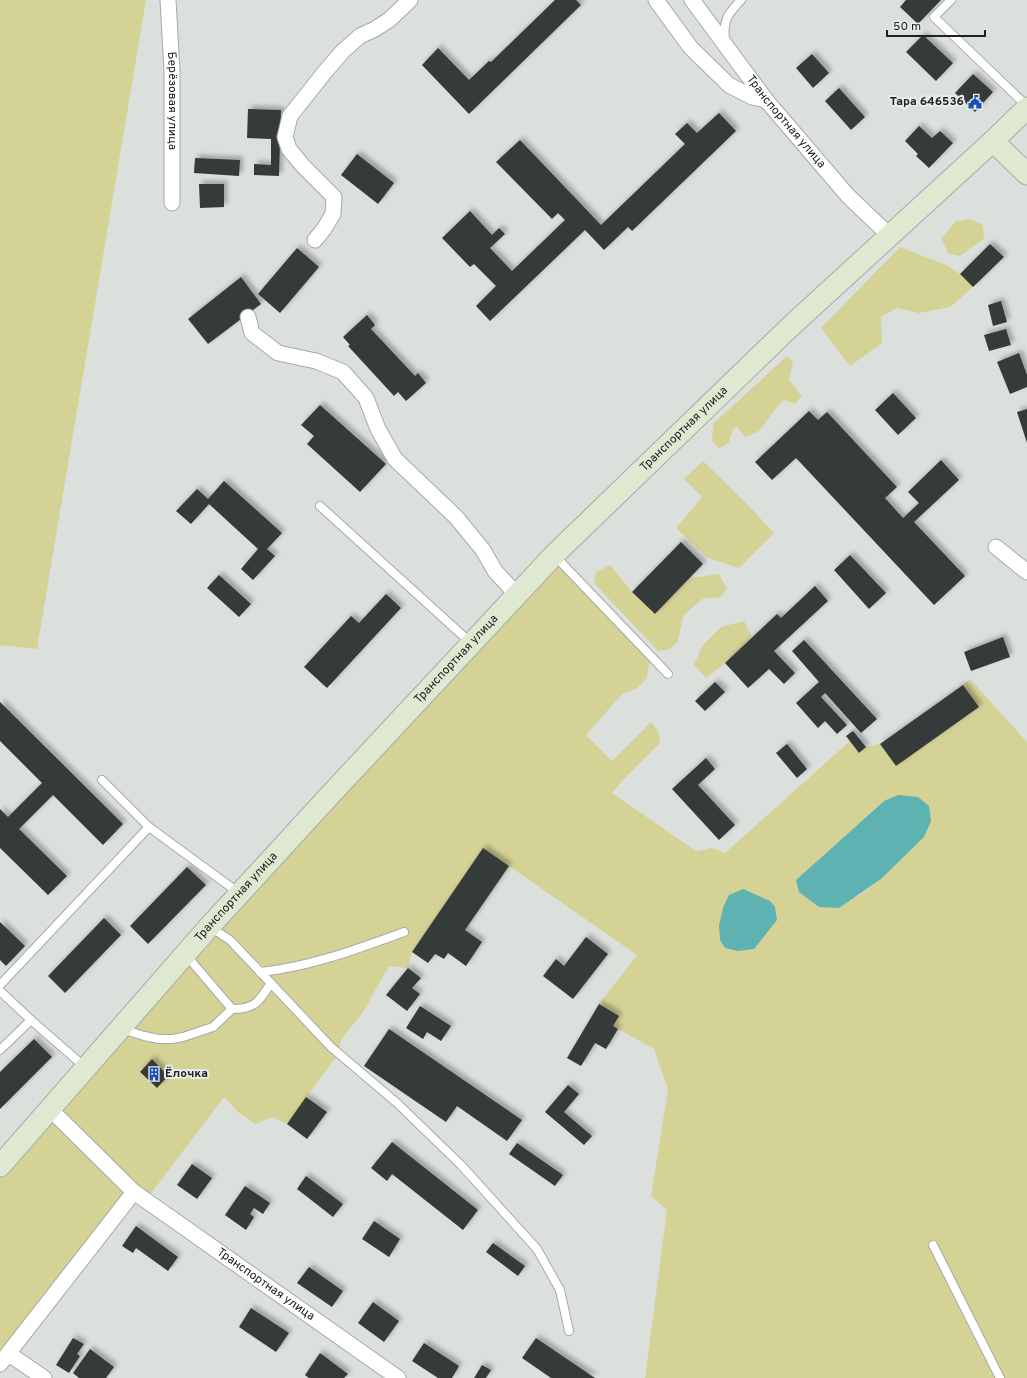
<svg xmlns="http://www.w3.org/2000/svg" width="1027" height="1378" font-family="Overpass,sans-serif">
	<defs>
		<filter id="shadow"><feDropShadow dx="3.5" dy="-3.5" stdDeviation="2" flood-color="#0004"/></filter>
	</defs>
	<rect width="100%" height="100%" fill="#dce0dd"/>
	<g fill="#d4d295" fill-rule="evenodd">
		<path d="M 0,0 L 146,0 L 37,649 L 0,645 Z"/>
		<path d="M 969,219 L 983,225 L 984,239 L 960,256 L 949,254 L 941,239 L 956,221 Z"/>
		<path d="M 900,247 L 946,265 L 960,274 L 973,287 L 950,307 L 919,313 L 897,308 L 881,317 L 882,343 L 850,366 L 821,328 Z"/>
		<path d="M 787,356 L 793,362 L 789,380 L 802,396 L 795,404 L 784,400 L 778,406 L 759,431 L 745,437 L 737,427 L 733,429 L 729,442 L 719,449 L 712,441 L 713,424 Z"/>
		<path d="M 703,461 L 744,501 L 774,533 L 739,568 L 708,558 L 676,528 L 702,497 L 684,479 Z"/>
		<path d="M 554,555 L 653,658 L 649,664 L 647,678 L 637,688 L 622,694 L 586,735 L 612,761 L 651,722 L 658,731 L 660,743 L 623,780 L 612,793 L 696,851 L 712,848 L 725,853 L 850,741 L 859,753 L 866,747 L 880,744 L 896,766 L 979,707 L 963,685 L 970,679 L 1027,742 L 1027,1378 L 645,1378 L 667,1210 L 651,1196 L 668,1089 L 654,1049 L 613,1026 L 599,1004 L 637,955 L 483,848 L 412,952 L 408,968 L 389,966 L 363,1012 L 341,1040 L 339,1053 L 287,1124 L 273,1117 L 255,1124 L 238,1112 L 224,1097 L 146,1200 L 134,1192 L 0,1364 L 0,1166 ZM 884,801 L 924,837 L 881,879 L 857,897 L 819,907 L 799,892 L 824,855 ZM 152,1060 L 168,1075 L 156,1088 L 140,1072 Z"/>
		<path d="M 610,565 L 632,592 L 655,614 L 690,578 L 719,574 L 727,589 L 720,597 L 702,599 L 683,616 L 678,642 L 668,650 L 658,651 L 594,583 L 596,572 Z"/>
		<path d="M 744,621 L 752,637 L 725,663 L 706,678 L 694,665 L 702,646 L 721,627 Z"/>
	</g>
	<g fill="#5eb3b2">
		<path d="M 898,795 L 918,797 L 929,806 L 931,821 L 924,837 L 881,879 L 839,908 L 819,907 L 799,892 L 796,880 L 824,855 L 884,801 Z"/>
		<path d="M 743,889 L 770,901 L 775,907 L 777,920 L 754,949 L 738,951 L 725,948 L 720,940 L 719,925 L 723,908 L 729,895 Z"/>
	</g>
	<g fill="#363a39" filter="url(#shadow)">
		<path d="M 555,0 L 576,0 L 581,5 L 469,114 L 422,65 L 438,48 L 469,80 L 489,61 L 491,62 Z"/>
		<path d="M 906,0 L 941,0 L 918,24 L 900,7 Z"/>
		<path d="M 923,35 L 953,63 L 936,81 L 906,52 Z"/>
		<path d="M 812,54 L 829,73 L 813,88 L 796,68 Z"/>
		<path d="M 973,74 L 993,92 L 975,112 L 955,93 Z"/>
		<path d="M 839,88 L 865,117 L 851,130 L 825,101 Z"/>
		<path d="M 248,109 L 281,110 L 279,176 L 254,175 L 254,164 L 271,165 L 271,139 L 247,138 Z"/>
		<path d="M 719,113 L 736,131 L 632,231 L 628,227 L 604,250 L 585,230 L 490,321 L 476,306 L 496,286 L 474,264 L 470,267 L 442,238 L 470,211 L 492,235 L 499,228 L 505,234 L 490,248 L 512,271 L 565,220 L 558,213 L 552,219 L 496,162 L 520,140 L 601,225 L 685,144 L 675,134 L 687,123 L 697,133 Z"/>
		<path d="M 919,126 L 932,138 L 940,131 L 953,143 L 929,168 L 916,156 L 918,154 L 905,141 Z"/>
		<path d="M 357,154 L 394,183 L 378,204 L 341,175 Z"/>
		<path d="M 195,158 L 240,160 L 239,176 L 194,173 Z"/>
		<path d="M 199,184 L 224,184 L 224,207 L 200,208 Z"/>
		<path d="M 990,244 L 1004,257 L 973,287 L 960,274 Z"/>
		<path d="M 297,248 L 319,267 L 280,313 L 258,294 Z"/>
		<path d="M 241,277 L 261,304 L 208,344 L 188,319 Z"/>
		<path d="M 1001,301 L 1007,322 L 993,326 L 988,305 Z"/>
		<path d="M 367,315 L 375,325 L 371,329 L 415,376 L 418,373 L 426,383 L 406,401 L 398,392 L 394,396 L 348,346 L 350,345 L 343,337 Z"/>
		<path d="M 1006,329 L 1011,345 L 989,351 L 984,335 Z"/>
		<path d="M 1019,353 L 1027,375 L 1027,387 L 1010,394 L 997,362 Z"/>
		<path d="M 893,393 L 916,418 L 898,435 L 875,410 Z"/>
		<path d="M 320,405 L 386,464 L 360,492 L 307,444 L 314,436 L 301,425 Z"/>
		<path d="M 1027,409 L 1027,443 L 1017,412 Z"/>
		<path d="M 809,411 L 818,420 L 827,412 L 897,487 L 885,498 L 903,518 L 919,503 L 908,492 L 941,460 L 959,480 L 914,522 L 965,576 L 934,605 L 796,458 L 772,480 L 755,462 Z"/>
		<path d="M 224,481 L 282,533 L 267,549 L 275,556 L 253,580 L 241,569 L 258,549 L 209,504 L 191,524 L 176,511 L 197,489 L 208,499 Z"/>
		<path d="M 681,542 L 703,564 L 655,614 L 632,592 Z"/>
		<path d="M 850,555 L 886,593 L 869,609 L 834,570 Z"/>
		<path d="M 219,575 L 251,604 L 239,617 L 207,588 Z"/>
		<path d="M 815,586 L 828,601 L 774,651 L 795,673 L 784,684 L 769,669 L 748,688 L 725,663 L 777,614 L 781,618 Z"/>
		<path d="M 386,594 L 401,608 L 327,688 L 304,667 L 351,616 L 359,623 Z"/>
		<path d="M 1003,637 L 1010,657 L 971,671 L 964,652 Z"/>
		<path d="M 804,640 L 877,719 L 861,733 L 825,693 L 821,697 L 847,725 L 837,734 L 825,721 L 818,728 L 796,703 L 819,682 L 792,651 Z"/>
		<path d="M 715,682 L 725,692 L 705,711 L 695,701 Z"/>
		<path d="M 963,685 L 979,707 L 896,766 L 880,744 Z"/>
		<path d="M 0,702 L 123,824 L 103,845 L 53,795 L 19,829 L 67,876 L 48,895 L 0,848 L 0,809 L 8,817 L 42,783 L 0,741 Z"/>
		<path d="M 853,731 L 866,747 L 859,753 L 846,736 Z"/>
		<path d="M 787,744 L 807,769 L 797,778 L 776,753 Z"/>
		<path d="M 706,758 L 715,769 L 698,785 L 735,825 L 719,840 L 672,789 Z"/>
		<path d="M 483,848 L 509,866 L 465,930 L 482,942 L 466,966 L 448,953 L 444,959 L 435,954 L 428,963 L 412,952 Z"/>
		<path d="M 187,867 L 206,885 L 148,944 L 130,926 Z"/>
		<path d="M 104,918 L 121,935 L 65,993 L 48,976 Z"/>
		<path d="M 0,922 L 25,946 L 6,966 L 0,960 Z"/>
		<path d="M 586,937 L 608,954 L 573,999 L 543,976 L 556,959 L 564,966 Z"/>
		<path d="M 408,968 L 421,978 L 412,988 L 420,994 L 407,1011 L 386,995 Z"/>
		<path d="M 599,1004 L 619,1016 L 613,1026 L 618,1029 L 606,1049 L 595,1043 L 581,1066 L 567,1058 Z"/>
		<path d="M 420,1006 L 451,1026 L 441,1041 L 427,1032 L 423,1039 L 406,1028 Z"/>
		<path d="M 389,1029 L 522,1120 L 507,1141 L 457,1106 L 446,1122 L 364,1066 Z"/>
		<path d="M 34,1039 L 52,1057 L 0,1109 L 0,1072 Z"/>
		<path d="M 152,1059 L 168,1076 L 157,1088 L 140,1072 Z"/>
		<path d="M 568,1085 L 579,1094 L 564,1112 L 592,1136 L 584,1145 L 545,1112 Z"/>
		<path d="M 306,1097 L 327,1112 L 307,1139 L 287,1124 Z"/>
		<path d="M 392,1142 L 478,1210 L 463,1230 L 392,1174 L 387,1181 L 371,1168 Z"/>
		<path d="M 517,1143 L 563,1175 L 555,1186 L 509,1154 Z"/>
		<path d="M 192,1164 L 212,1178 L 197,1199 L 177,1185 Z"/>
		<path d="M 306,1176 L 343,1204 L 333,1217 L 297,1189 Z"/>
		<path d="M 245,1186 L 270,1203 L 263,1214 L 254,1208 L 250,1214 L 254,1217 L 246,1230 L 225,1215 Z"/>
		<path d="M 374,1221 L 400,1239 L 389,1257 L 362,1239 Z"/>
		<path d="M 136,1226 L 178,1257 L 168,1271 L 136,1248 L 133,1253 L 122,1246 Z"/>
		<path d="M 493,1243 L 525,1266 L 518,1276 L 486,1252 Z"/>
		<path d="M 309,1267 L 343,1291 L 332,1307 L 297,1283 Z"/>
		<path d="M 373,1302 L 399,1321 L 384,1342 L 358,1323 Z"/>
		<path d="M 251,1308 L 289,1333 L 276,1352 L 239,1327 Z"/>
		<path d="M 73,1338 L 84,1344 L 77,1354 L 80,1356 L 69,1373 L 56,1365 Z"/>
		<path d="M 536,1338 L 595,1378 L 551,1378 L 522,1358 Z"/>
		<path d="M 424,1343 L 459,1366 L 452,1378 L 438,1378 L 412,1361 Z"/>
		<path d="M 90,1349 L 114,1367 L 106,1378 L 79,1378 L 73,1373 Z"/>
		<path d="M 320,1353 L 348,1374 L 344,1378 L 309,1378 L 305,1375 Z"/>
		<path d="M 482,1365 L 491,1370 L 486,1378 L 474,1378 Z"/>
	</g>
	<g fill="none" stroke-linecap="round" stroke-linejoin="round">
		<g stroke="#a6aaa7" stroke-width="10">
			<g id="service">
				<path d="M 951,0 L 934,17 L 1027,106"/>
				<path d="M 725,41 C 723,20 727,15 741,0"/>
				<path d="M 320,506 L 471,643"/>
				<path d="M 555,556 L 668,674"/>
				<path d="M 149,827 L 239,893"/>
				<path d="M 210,927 L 230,940 L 331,1047 L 397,1103 L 461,1165 L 537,1249 L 560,1290 L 569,1331"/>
				<path d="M 260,972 C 310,967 357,949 404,932"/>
				<path d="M 0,985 L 149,827 L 102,780"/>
				<path d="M 0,991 L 31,1020 L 86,1068"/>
				<path d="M 232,1009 C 255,1009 259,1002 271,983"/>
				<path d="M 122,1029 L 144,1036 L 159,1039 L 172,1039 L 183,1037 L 213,1027 L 232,1009 L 186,955"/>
				<path d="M 0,1050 L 31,1020"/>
				<path d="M 933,1245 L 1000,1378"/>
			</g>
		</g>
		<g stroke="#a6aaa7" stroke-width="17">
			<g id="minor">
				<path id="s1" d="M 168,0 L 172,71 L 172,203"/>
				<path d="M 656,0 L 691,48 L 729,85 L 752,97 L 766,100"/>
				<path id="s2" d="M 692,0 L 766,100 L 848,196 L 890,236"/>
				<path d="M 315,240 L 324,229 L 333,214 L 334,197 L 303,166 L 289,149 L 285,137 L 290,116 L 324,73 L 343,51 L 360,36 L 375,29 L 389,20 L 410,0"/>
				<path d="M 248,317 L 252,333 L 278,353 L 316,361 L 343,372 L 366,398 L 378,429 L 395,459 L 456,517 L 483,550 L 495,571 L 517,595"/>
				<path d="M 996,547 L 1027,572"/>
				<path id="s3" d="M 50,1109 L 134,1192 L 398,1378"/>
				<path d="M 9,1354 L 44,1378"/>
				<path d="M 0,1364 L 134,1192"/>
			</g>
		</g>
		<g stroke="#a6aaa7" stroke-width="23">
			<g id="secondary">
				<path d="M 993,141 L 1027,174"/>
				<path id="s4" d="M 0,1166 L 209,927 L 331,794 L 554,555 L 791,326 L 993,141 L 1027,108"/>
			</g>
		</g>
		<use href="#service" stroke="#fff" stroke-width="8"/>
		<use href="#minor" stroke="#fff" stroke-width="15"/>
		<use href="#secondary" stroke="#dfe9d2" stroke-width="21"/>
	</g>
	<defs>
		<g id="civic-bare" transform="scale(1.08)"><path d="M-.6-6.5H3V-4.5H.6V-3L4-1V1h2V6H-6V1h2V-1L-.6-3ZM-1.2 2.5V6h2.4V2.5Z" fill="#184fbb" stroke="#e9edea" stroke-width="2.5" paint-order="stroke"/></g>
		<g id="building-bare" transform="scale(1.08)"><path d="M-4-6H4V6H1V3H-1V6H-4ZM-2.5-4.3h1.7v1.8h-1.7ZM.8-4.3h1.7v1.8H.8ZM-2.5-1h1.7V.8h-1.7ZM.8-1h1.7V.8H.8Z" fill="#184fbb" stroke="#e9edea" stroke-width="2.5" paint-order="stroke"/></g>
	</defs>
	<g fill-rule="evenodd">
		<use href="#civic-bare" x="975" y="102"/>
		<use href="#building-bare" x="154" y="1074"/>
	</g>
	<g text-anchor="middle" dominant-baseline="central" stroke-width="4" stroke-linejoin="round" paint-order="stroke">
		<g font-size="12" fill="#202221" stroke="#e9edea">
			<text stroke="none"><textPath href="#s1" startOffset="101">Берёзовая улица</textPath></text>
			<text stroke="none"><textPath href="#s2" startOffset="154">Транспортная улица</textPath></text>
			<text stroke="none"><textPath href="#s4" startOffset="1006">Транспортная улица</textPath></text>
			<text stroke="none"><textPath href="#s4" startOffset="682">Транспортная улица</textPath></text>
			<text stroke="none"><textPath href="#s4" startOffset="358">Транспортная улица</textPath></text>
			<text stroke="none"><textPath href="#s3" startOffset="279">Транспортная улица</textPath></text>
		</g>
		<g font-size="12" font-weight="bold" fill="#202221" stroke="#e9edea" text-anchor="end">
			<text x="964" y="102">Тара 646536</text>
			<text x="165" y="1074" text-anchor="start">Ёлочка</text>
		</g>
	</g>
	<path d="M887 30v6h98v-6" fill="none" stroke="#202221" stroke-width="2"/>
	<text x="893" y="30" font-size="12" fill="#202221" stroke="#e9edea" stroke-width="3" paint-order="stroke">50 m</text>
</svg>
